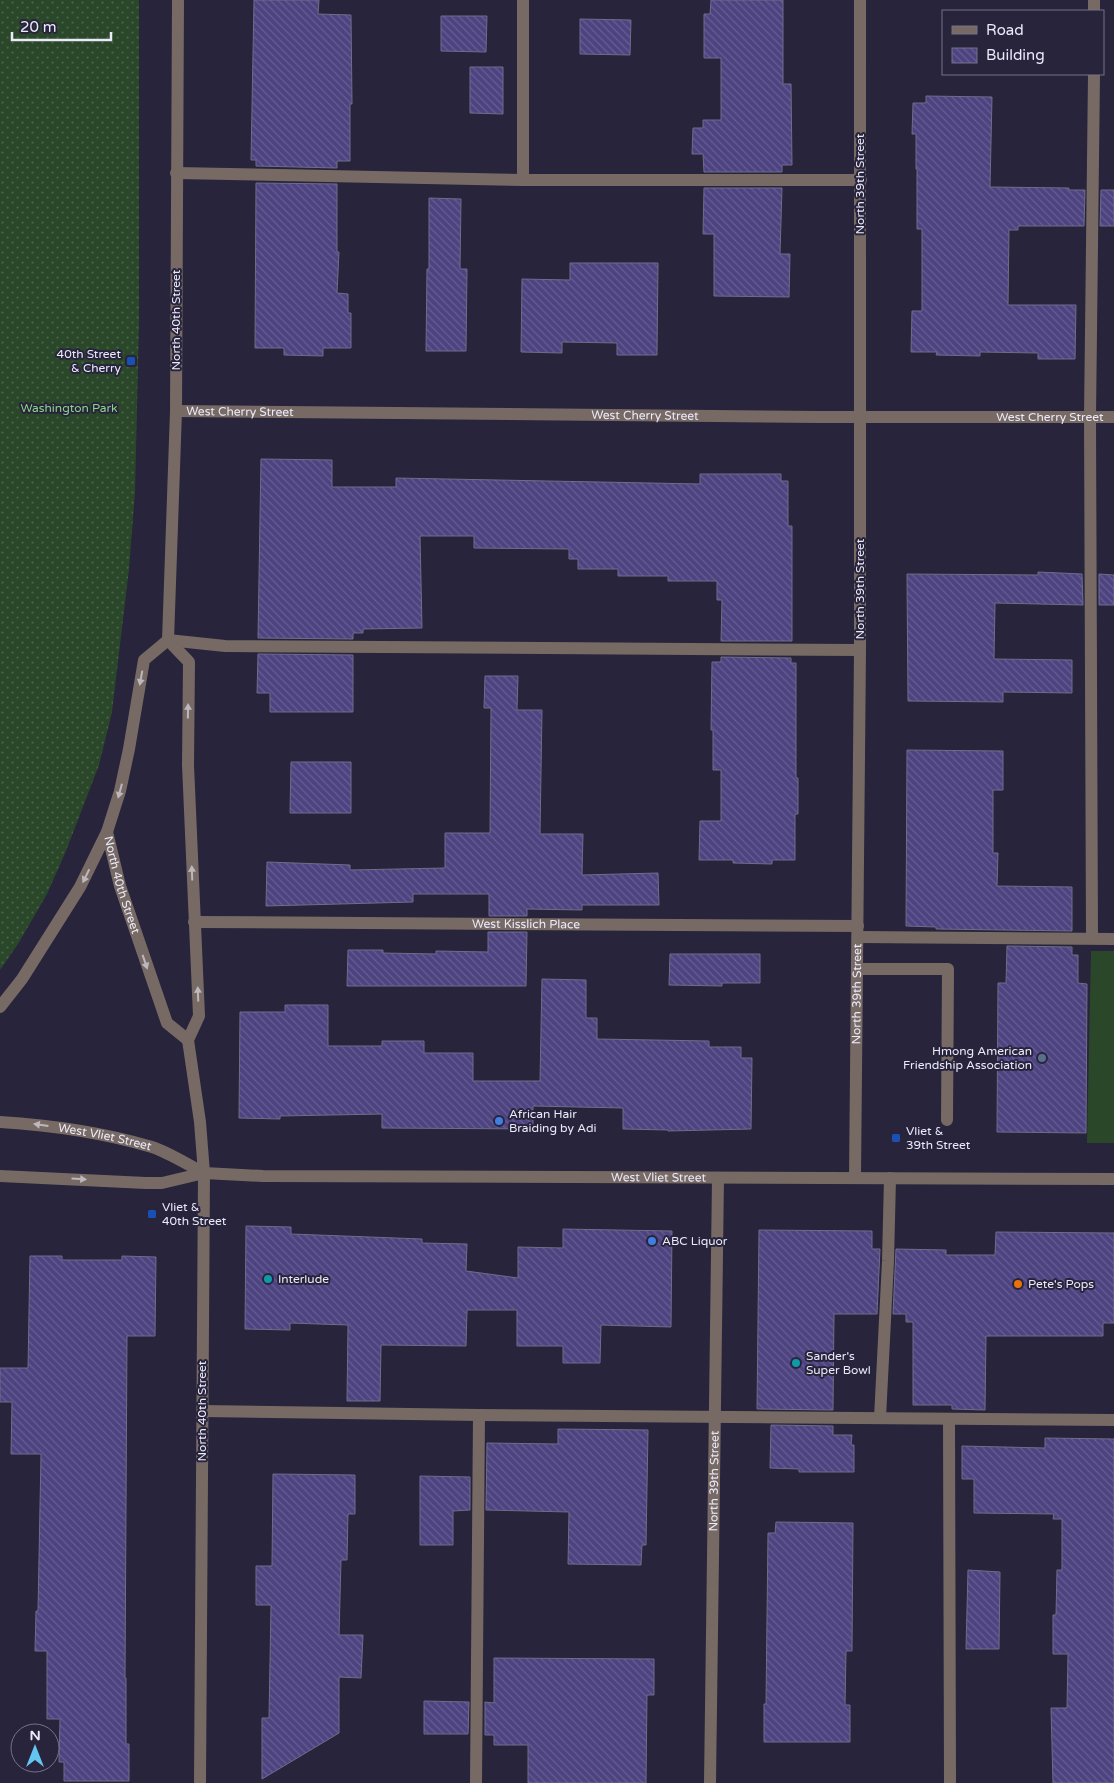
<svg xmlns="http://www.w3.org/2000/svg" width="1114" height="1783" font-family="'Varela Round',sans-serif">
	<defs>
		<pattern id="grass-dots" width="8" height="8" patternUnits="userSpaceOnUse" patternTransform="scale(1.25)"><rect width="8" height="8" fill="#2a4829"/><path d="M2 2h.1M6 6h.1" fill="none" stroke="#496349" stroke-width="1.8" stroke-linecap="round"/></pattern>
		<pattern id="building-back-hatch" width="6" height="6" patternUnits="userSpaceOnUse" patternTransform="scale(1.25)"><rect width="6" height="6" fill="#4d4380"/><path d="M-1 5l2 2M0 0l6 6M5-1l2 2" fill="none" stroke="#675e93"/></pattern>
	</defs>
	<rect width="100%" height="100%" fill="#27243c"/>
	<path fill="url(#grass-dots)" d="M 0,0 L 139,0 L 139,323 L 135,492 L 129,569 L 112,712 L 99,765 L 66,851 L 47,894 L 18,944 L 0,970 Z"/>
	<path fill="#2a4829" d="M 1091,951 L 1114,951 L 1114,1143 L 1087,1143 Z"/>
	<g fill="url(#building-back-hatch)" stroke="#6f6d88">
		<path d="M 254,0 L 319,0 L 318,14 L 351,15 L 352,104 L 350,104 L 350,161 L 337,161 L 337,168 L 256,166 L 256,160 L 251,160 Z"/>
		<path d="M 711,0 L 783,0 L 783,84 L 791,84 L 792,165 L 782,165 L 782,172 L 704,172 L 703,154 L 692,154 L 693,128 L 703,128 L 703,120 L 721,120 L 721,58 L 704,58 L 704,14 L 710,14 Z"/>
		<path d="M 441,16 L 487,16 L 486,52 L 441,51 Z"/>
		<path d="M 580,19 L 631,20 L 630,55 L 580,54 Z"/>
		<path d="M 470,67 L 503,67 L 503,114 L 470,113 Z"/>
		<path d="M 926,96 L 992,97 L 990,187 L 1069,188 L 1069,190 L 1085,190 L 1084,226 L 1018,226 L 1018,230 L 1009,230 L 1008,305 L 1076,305 L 1075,359 L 1038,359 L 1038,353 L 980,352 L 980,356 L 936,355 L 937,352 L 911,352 L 912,311 L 922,311 L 922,229 L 917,229 L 917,169 L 916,169 L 916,134 L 912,134 L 913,103 L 926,103 Z"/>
		<path d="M 256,183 L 337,184 L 337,252 L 339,252 L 337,293 L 348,294 L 348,313 L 351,313 L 351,348 L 323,348 L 323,356 L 284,355 L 284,348 L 255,348 Z"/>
		<path d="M 704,188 L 782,188 L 780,254 L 790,254 L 789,297 L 714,296 L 714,234 L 703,234 Z"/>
		<path d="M 1101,190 L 1114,190 L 1114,226 L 1100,226 Z"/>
		<path d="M 429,198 L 461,199 L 460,269 L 467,269 L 466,351 L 426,351 L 427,269 L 429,269 Z"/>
		<path d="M 570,263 L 658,263 L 657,355 L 617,355 L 617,343 L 562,342 L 562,353 L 521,352 L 522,279 L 570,280 Z"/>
		<path d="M 261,459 L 332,460 L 332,487 L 396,487 L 396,478 L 700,484 L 700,474 L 781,474 L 781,481 L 788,481 L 788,526 L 792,526 L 792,641 L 721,641 L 722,600 L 717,600 L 717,581 L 668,581 L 668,576 L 618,576 L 618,569 L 578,569 L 578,559 L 569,559 L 569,549 L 474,548 L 474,536 L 420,536 L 422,628 L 363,629 L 363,633 L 353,633 L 353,639 L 258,638 Z"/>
		<path d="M 1038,572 L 1082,574 L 1083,605 L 995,603 L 994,659 L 1072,660 L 1072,693 L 1003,692 L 1003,702 L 908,701 L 907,574 L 1038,575 Z"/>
		<path d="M 1099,574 L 1114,575 L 1114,605 L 1099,605 Z"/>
		<path d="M 258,654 L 353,655 L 353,712 L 270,712 L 270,693 L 257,693 Z"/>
		<path d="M 721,657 L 791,658 L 791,663 L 796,663 L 796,778 L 798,778 L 798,814 L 795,814 L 795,860 L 772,860 L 772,864 L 733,863 L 733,860 L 699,860 L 700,821 L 721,821 L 721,770 L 713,770 L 713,730 L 711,730 L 712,662 L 721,662 Z"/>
		<path d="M 485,676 L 518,676 L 517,710 L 542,710 L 540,834 L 583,834 L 582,875 L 658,873 L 659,905 L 582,905 L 582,910 L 527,909 L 527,916 L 489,916 L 489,894 L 413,894 L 413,902 L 266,906 L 267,862 L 350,865 L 350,870 L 445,868 L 445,833 L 490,833 L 491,708 L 484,708 Z"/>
		<path d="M 907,750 L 1003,751 L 1003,790 L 993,790 L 993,853 L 998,853 L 997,886 L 1072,887 L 1072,931 L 936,929 L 936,927 L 906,926 Z"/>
		<path d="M 291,762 L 351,762 L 351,813 L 290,813 Z"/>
		<path d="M 488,932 L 527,932 L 526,986 L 347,986 L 348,950 L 383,950 L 383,953 L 436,954 L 436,951 L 488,952 Z"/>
		<path d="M 1007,946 L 1072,947 L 1072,955 L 1078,955 L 1078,983 L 1087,984 L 1086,1133 L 997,1132 L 998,983 L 1006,983 Z"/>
		<path d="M 670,954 L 760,954 L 760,983 L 722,983 L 722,986 L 669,985 Z"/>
		<path d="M 542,979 L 586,980 L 586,1018 L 597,1018 L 597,1039 L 709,1041 L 709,1047 L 741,1047 L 741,1058 L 752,1058 L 751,1129 L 668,1131 L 668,1130 L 623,1129 L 623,1108 L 533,1106 L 533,1129 L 382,1128 L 382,1114 L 280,1116 L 280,1119 L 239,1118 L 240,1012 L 285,1012 L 285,1005 L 328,1005 L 328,1046 L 382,1046 L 382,1041 L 424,1041 L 424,1053 L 473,1053 L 473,1081 L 540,1081 Z"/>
		<path d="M 246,1226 L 291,1227 L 291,1234 L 422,1239 L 422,1243 L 467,1244 L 466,1271 L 518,1278 L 518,1247 L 563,1248 L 563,1229 L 672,1231 L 671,1327 L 601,1325 L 600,1363 L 563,1363 L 563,1346 L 517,1346 L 517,1310 L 467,1310 L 466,1346 L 381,1345 L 380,1401 L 347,1401 L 348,1325 L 290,1323 L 290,1330 L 245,1329 Z"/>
		<path d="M 759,1230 L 872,1231 L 872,1249 L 880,1249 L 877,1314 L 834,1314 L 833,1410 L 757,1409 Z"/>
		<path d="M 996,1232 L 1114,1233 L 1114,1323 L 1103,1323 L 1103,1336 L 986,1336 L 985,1410 L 952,1409 L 952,1405 L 913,1405 L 913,1322 L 906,1322 L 906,1314 L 893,1314 L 896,1249 L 946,1250 L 946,1255 L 995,1255 Z"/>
		<path d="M 30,1256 L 62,1256 L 62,1260 L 122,1260 L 122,1256 L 156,1257 L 155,1336 L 127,1336 L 125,1678 L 126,1678 L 126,1744 L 129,1744 L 129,1781 L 64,1781 L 64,1762 L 59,1762 L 60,1719 L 47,1719 L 47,1651 L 35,1651 L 36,1611 L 38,1611 L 41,1454 L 11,1454 L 12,1402 L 0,1402 L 0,1368 L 28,1368 Z"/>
		<path d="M 771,1425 L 833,1426 L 833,1435 L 852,1435 L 851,1445 L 854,1445 L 854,1472 L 799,1472 L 799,1469 L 770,1468 Z"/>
		<path d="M 558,1429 L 648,1430 L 646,1545 L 642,1545 L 641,1565 L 568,1564 L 569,1512 L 486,1510 L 487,1443 L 558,1444 Z"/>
		<path d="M 1045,1438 L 1114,1439 L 1114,1783 L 1053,1783 L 1051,1708 L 1067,1708 L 1068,1654 L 1053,1654 L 1053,1615 L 1056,1615 L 1057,1570 L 1062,1570 L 1062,1519 L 1053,1519 L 1054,1514 L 974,1513 L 974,1479 L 962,1479 L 962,1446 L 1045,1448 Z"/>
		<path d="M 273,1474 L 355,1475 L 355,1514 L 348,1514 L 347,1560 L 341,1560 L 339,1635 L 363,1635 L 361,1678 L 339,1677 L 339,1733 L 262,1779 L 262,1718 L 269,1718 L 271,1605 L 256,1605 L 256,1566 L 272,1566 Z"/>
		<path d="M 420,1476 L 470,1477 L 470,1510 L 453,1511 L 453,1545 L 420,1545 Z"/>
		<path d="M 776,1522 L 853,1523 L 852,1651 L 846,1651 L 845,1705 L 850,1705 L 850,1742 L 764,1742 L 764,1704 L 766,1704 L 768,1533 L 775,1533 Z"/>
		<path d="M 968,1570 L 1000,1572 L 999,1649 L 966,1649 Z"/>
		<path d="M 494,1658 L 654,1659 L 654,1695 L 647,1695 L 646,1783 L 528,1783 L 528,1745 L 494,1745 L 494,1735 L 485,1735 L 485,1702 L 494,1703 Z"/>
		<path d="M 424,1701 L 469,1702 L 468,1734 L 424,1734 Z"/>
	</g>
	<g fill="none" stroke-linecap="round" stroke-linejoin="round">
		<g stroke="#776a64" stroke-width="12">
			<path d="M 178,0 L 176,411 L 168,640 L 189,662 L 188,765 L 199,1016 L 188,1040 L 200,1122 L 204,1173 L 200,1783"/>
			<path d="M 523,0 L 523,180"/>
			<path d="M 1094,11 L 1094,0"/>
			<path d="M 176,173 L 523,180 L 861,180"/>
			<path id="s1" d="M 176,411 L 821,417 L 1114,417"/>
			<path d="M 168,640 L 225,646 L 860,650"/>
			<path id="s2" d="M 107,832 L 120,886 L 167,1023 L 188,1040"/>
			<path id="s3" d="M 194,922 L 858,926"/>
			<path d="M 858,937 L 1114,939"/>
			<path d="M 1092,938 L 1090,417 L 1094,74"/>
			<path d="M 858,969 L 948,969 L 947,1120"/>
			<path d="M 0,1007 L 22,979 L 80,887 L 107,832 L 120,791 L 129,749 L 144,660 L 168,640"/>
			<path id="s4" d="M 0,1122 C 50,1125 104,1133 152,1147 C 170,1153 188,1165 204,1173"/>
			<path id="s5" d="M 0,1176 L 146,1183 L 162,1183 L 204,1173 L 263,1176 L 1114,1179"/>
			<path id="s6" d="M 855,1178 L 860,650 L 860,0"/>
			<path d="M 203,1411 L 479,1415 L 1114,1420"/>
			<path d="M 880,1418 L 888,1261 L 890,1178"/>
			<path d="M 949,1419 L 950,1783"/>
			<path d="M 476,1783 L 479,1415"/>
			<path id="s7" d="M 710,1783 L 718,1178"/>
		</g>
	</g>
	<defs><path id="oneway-solid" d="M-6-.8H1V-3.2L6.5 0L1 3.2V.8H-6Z" transform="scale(1.25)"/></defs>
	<g fill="#bdb7be">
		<use href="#oneway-solid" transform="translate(141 678) rotate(100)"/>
		<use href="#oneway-solid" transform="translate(188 711) rotate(-89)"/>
		<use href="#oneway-solid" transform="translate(120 791) rotate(105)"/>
		<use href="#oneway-solid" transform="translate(192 873) rotate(-92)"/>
		<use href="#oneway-solid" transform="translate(86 876) rotate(116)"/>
		<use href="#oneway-solid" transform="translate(145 962) rotate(71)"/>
		<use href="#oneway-solid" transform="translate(198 994) rotate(-92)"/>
		<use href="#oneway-solid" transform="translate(41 1125) rotate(-172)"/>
		<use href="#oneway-solid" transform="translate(79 1179) rotate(3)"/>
	</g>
	<g fill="#1a4fb4" stroke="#27243c" stroke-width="2">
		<rect x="126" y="356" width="10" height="10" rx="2.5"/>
		<rect x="891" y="1133" width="10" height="10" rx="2.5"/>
		<rect x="147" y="1209" width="10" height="10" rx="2.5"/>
	</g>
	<circle fill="#5c6f8a" stroke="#27243c" stroke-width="2" cx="1042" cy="1058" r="5"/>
	<g fill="#3f7fe0" stroke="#27243c" stroke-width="2">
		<circle cx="499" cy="1121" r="5"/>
		<circle cx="652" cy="1241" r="5"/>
	</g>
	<g fill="#0f9aa8" stroke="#27243c" stroke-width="2">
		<circle cx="268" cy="1279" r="5"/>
		<circle cx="796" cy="1363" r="5"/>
	</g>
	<circle fill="#e8710a" stroke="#27243c" stroke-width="2" cx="1018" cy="1284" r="5"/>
	<g text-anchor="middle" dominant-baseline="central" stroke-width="4" stroke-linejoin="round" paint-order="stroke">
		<g font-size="12" fill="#ebeafa" stroke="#27243c">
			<text transform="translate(860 184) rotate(-90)">North 39th Street</text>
			<text transform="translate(176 320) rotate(-90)">North 40th Street</text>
			<text stroke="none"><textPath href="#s1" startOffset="64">West Cherry Street</textPath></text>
			<text stroke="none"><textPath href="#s1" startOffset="469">West Cherry Street</textPath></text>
			<text stroke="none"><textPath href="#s1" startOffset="874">West Cherry Street</textPath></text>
			<text transform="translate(860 589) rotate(-90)">North 39th Street</text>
			<text stroke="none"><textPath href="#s2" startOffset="55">North 40th Street</textPath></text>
			<text stroke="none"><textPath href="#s3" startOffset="332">West Kisslich Place</textPath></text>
			<text stroke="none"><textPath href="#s6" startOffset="184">North 39th Street</textPath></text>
			<text stroke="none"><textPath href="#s4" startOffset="106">West Vliet Street</textPath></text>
			<text stroke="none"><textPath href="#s5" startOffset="660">West Vliet Street</textPath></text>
			<text transform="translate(202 1411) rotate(-90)">North 40th Street</text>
			<text stroke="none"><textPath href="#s7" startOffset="302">North 39th Street</textPath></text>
		</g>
		<g font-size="12" fill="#ebeafa" stroke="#27243c" text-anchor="start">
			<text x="121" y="354" text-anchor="end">40th Street<tspan x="121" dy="14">&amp; Cherry</tspan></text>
			<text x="1032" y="1051" text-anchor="end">Hmong American<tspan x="1032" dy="14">Friendship Association</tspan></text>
			<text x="509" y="1114">African Hair<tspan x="509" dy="14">Braiding by Adi</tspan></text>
			<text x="906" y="1131">Vliet &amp;<tspan x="906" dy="14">39th Street</tspan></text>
			<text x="162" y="1207">Vliet &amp;<tspan x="162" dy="14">40th Street</tspan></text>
			<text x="662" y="1241">ABC Liquor</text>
			<text x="278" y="1279">Interlude</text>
			<text x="1028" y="1284">Pete's Pops</text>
			<text x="806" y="1356">Sander's<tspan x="806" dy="14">Super Bowl</tspan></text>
		</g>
		<g font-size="12" fill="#8bd488" stroke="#27243c">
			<text x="69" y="408">Washington Park</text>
		</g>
	</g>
	<rect x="942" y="10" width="162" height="65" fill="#27243c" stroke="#757388"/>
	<rect x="952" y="26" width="25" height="8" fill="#776a64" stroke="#757388"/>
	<text x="986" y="35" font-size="15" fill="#ebeafa">Road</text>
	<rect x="952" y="48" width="25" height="15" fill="url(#building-back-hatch)" stroke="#757388"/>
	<text x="986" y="60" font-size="15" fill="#ebeafa">Building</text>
	<g transform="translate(35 1748)"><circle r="24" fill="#27243c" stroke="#757388"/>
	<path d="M0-4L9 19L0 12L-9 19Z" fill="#64c5ee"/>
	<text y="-8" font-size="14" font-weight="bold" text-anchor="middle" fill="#ebeafa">N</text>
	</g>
	<path d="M12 32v8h99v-8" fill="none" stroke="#ebeafa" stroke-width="2.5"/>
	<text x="20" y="32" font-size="15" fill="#ebeafa" stroke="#27243c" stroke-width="4" paint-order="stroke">20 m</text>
</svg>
